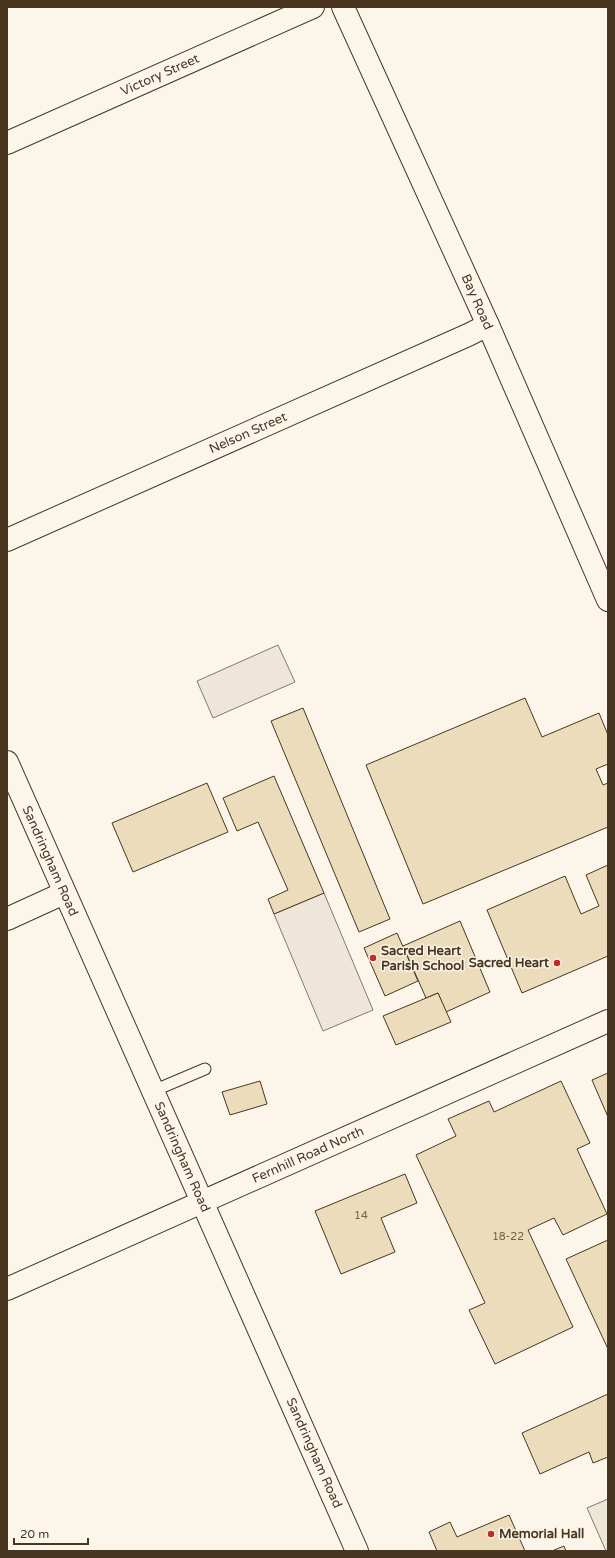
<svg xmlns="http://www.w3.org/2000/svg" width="615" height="1558" font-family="'Varela Round',sans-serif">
	<rect width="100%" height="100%" fill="#fbf6e9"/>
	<g fill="#ede6d9" stroke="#887966">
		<path d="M 278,645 L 295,682 L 213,718 L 197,681 Z"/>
		<path d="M 324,893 L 373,1010 L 323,1031 L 274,914 Z"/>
	</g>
	<path fill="#ede7d9" stroke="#887966" d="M 608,1499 L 608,1551 L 606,1551 L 587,1508 Z"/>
	<g fill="#ecdcbc" stroke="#4a3520">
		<path d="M 525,698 L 542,737 L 599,713 L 608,735 L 608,764 L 596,769 L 603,785 L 608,783 L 608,827 L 423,904 L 366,765 Z"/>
		<path d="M 303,708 L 390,919 L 359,932 L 271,721 Z"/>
		<path d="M 274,776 L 324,893 L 274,914 L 268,899 L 288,890 L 258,822 L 237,831 L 223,798 Z"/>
		<path d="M 207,783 L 228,832 L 133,872 L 112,823 Z"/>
		<path d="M 608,865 L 608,956 L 522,993 L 487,910 L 565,876 L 581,914 L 599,906 L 586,875 Z"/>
		<path d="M 460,921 L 490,992 L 446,1012 L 438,993 L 426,998 L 403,946 Z"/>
		<path d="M 397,933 L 418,981 L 385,996 L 364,948 Z"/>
		<path d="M 438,993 L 451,1022 L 396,1045 L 383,1016 Z"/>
		<path d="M 608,1073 L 608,1117 L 592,1080 Z"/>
		<path d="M 260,1081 L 267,1104 L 230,1115 L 222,1092 Z"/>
		<path d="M 561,1081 L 590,1143 L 577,1149 L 607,1214 L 563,1235 L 554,1218 L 528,1230 L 573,1327 L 495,1364 L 469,1310 L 485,1303 L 416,1155 L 456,1136 L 448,1119 L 489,1101 L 494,1112 Z"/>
		<path d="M 405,1174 L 417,1203 L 381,1218 L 395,1252 L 341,1274 L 315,1211 Z"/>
		<path d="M 608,1240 L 608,1349 L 566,1259 Z"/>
		<path d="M 608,1394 L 608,1457 L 593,1463 L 589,1452 L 540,1474 L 522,1433 Z"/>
		<path d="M 509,1515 L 525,1551 L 437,1551 L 429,1532 L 450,1522 L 457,1537 Z"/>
		<path d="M 564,1546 L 566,1551 L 552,1551 Z"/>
	</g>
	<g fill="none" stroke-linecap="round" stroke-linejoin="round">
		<g stroke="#4a3520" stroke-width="13">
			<path id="service" d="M 153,1091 L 205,1069"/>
		</g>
		<g stroke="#4a3520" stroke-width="24">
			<g id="minor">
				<path d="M 7,143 L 313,7"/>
				<path d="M 7,540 L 468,335 L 488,325"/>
				<path d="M 7,762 L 357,1551"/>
				<path d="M 7,919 L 64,893"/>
				<path d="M 7,1289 L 608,1021"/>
			</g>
		</g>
		<g stroke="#4a3520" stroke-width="24">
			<path id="secondary" d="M 343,7 L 488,325 L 608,600"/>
		</g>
		<use href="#service" stroke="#fbf6e9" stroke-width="11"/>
		<use href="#minor" stroke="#fbf6e9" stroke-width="22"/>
		<use href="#secondary" stroke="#fbf6e9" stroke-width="22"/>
	</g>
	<g fill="#c62828" stroke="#fbf6e9" stroke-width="1.5">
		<circle cx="373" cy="958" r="4"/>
		<circle cx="557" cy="963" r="4"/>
		<circle cx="491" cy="1534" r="4"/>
	</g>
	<g text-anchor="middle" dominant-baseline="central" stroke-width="3" stroke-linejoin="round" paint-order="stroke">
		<g font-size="11" fill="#725f47">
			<text x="361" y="1215">14</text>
			<text x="508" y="1236">18-22</text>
		</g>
		<g font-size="13" fill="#4a3520" stroke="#fbf6e9">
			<text transform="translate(160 75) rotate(-24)">Victory Street</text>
			<text transform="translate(477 302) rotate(66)">Bay Road</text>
			<text transform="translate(248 433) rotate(-24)">Nelson Street</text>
			<text transform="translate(50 861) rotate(66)">Sandringham Road</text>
			<text transform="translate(308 1155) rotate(-24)">Fernhill Road North</text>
			<text transform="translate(182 1157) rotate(66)">Sandringham Road</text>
			<text transform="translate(314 1453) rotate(66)">Sandringham Road</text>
		</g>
		<g font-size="13" font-weight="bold" fill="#4a3520" stroke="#fbf6e9" text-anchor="start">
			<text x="381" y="951">Sacred Heart<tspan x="381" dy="15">Parish School</tspan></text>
			<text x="549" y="963" text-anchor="end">Sacred Heart</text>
			<text x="499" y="1534">Memorial Hall</text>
		</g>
	</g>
	<rect width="615" height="1558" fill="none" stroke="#4a3520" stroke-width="16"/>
	<path d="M14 1538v6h74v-6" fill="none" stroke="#4a3520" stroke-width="2"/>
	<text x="20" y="1538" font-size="12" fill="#4a3520" stroke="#fbf6e9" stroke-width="3" paint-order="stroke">20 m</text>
</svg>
